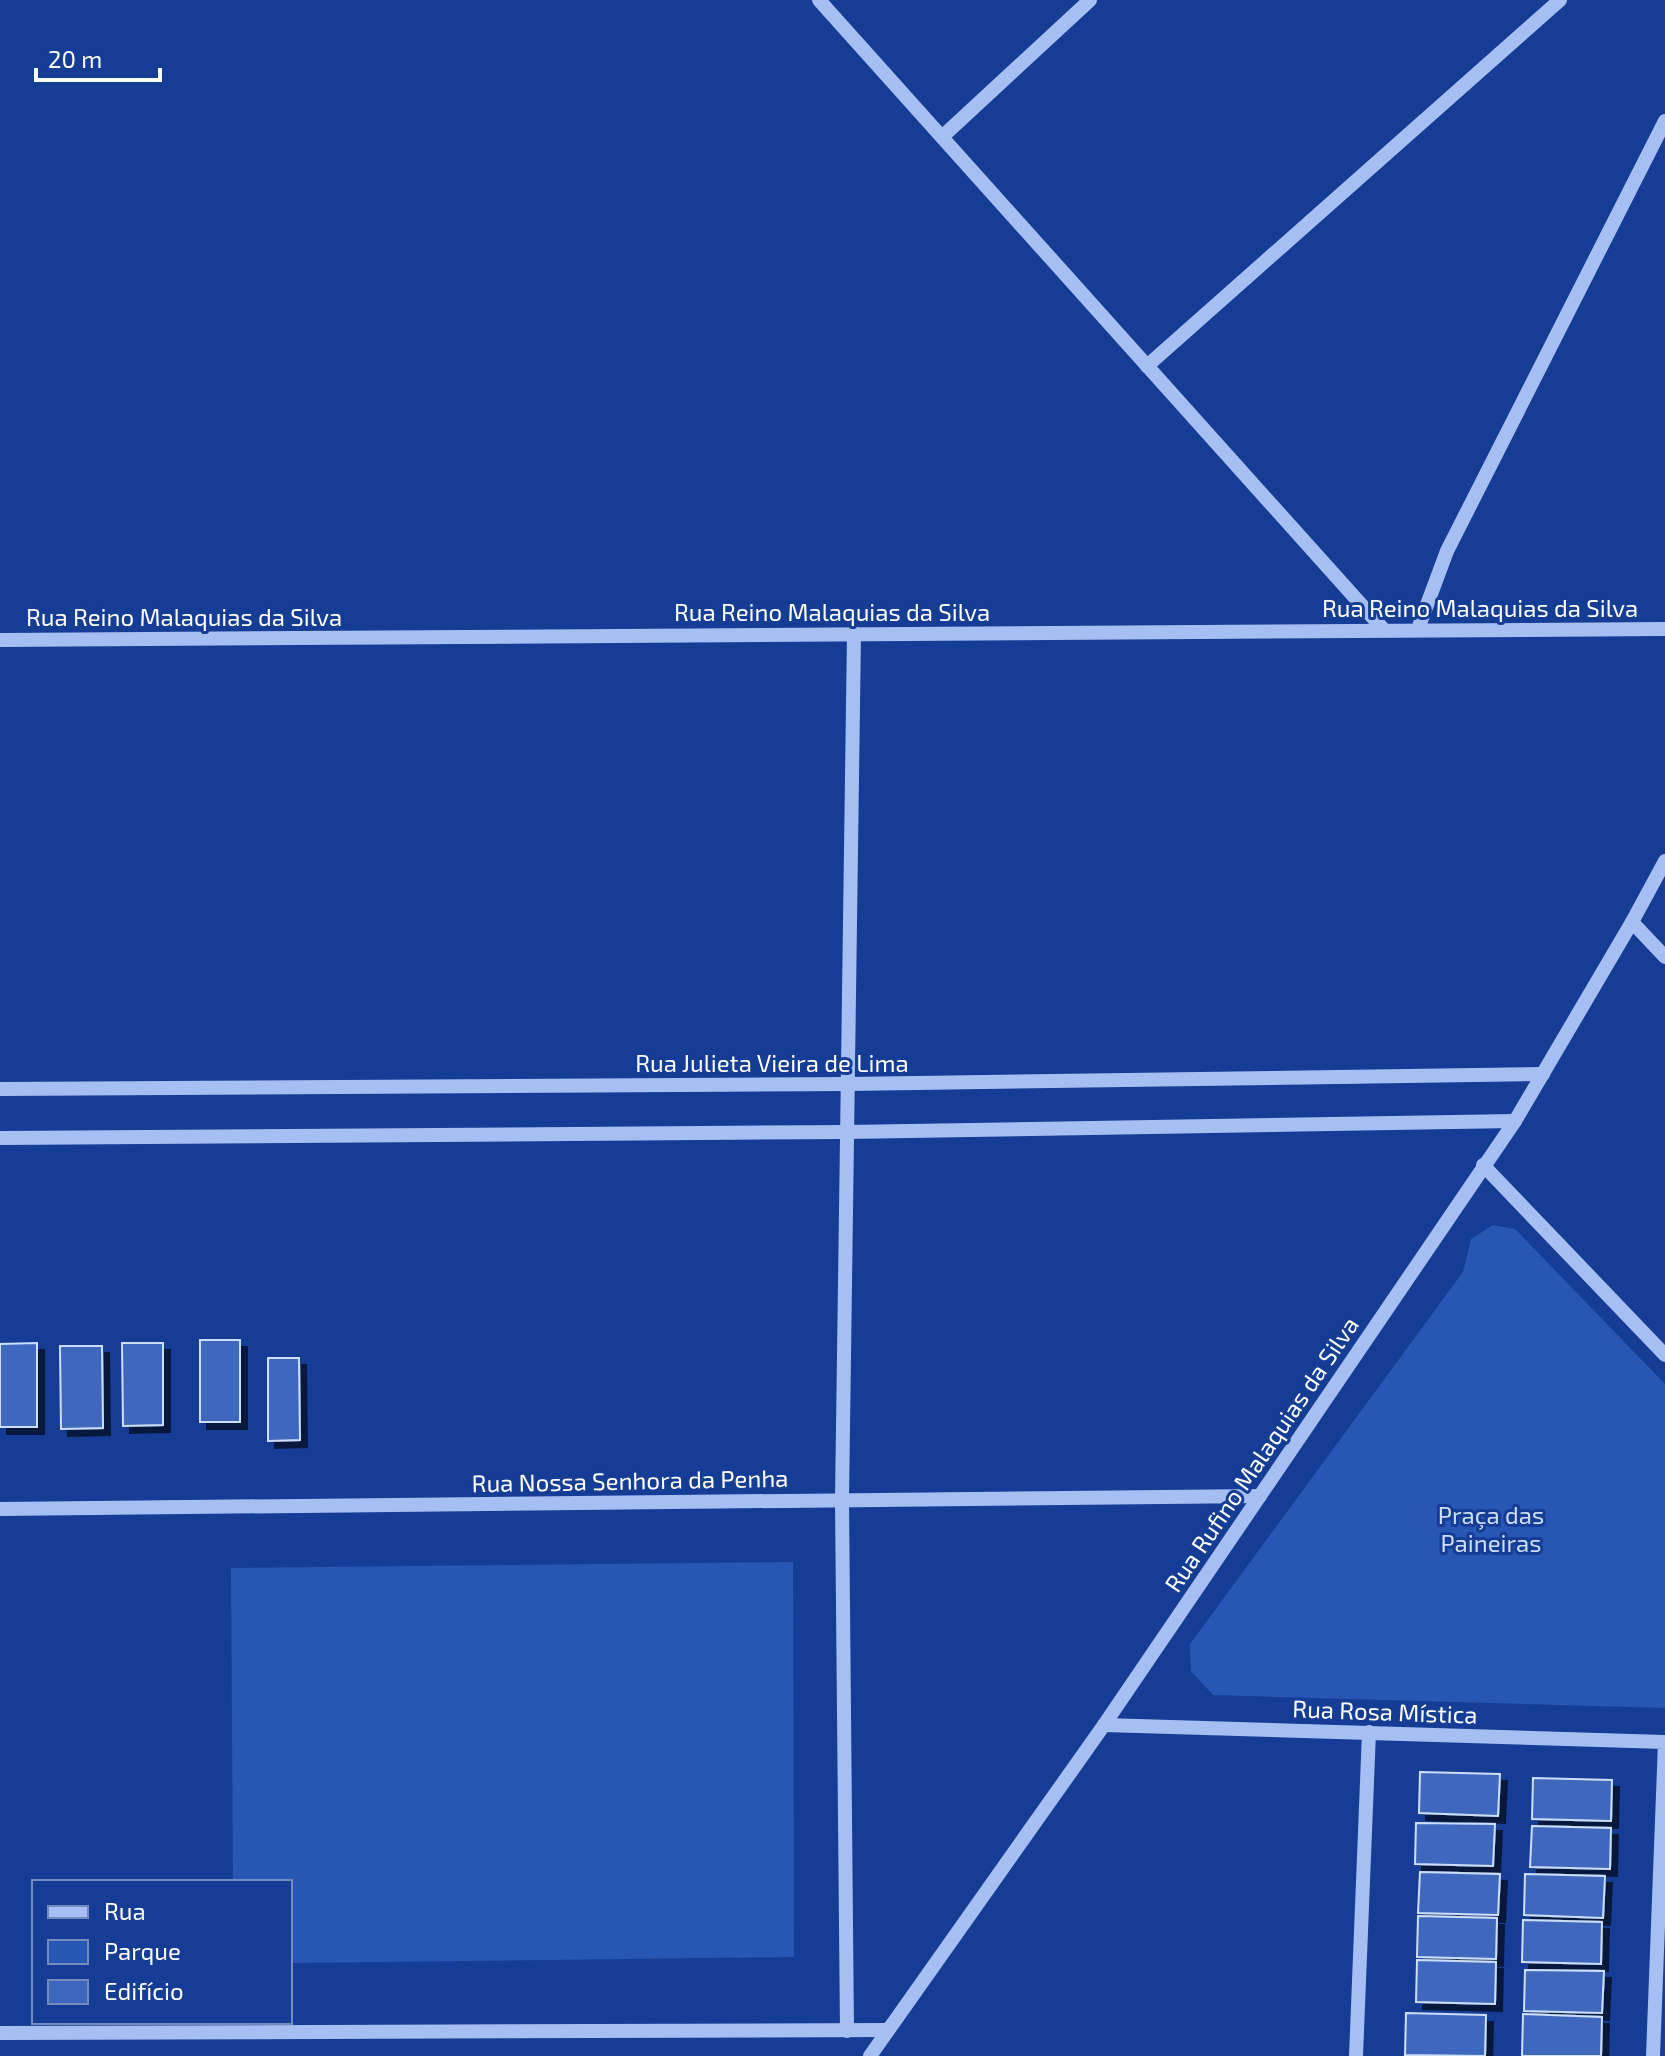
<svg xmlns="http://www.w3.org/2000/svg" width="1665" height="2056" font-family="'Exo 2',sans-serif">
	<defs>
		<filter id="shadow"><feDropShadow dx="7" dy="7" stdDeviation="0" flood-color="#0009"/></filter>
	</defs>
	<rect width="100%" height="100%" fill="#153d95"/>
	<g fill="#2856b4">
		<path d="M 1493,1225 L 1515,1229 L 1665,1384 L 1665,1708 L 1213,1695 L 1191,1671 L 1190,1644 L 1463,1272 L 1471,1239 Z"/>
		<path d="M 793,1562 L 794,1957 L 290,1963 L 290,1882 L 233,1882 L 231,1568 Z"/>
	</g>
	<g fill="#3d67bd" stroke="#cdddfc" stroke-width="2" filter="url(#shadow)">
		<rect x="200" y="1340" width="40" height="82"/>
		<path d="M 37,1343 L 37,1427 L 0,1427 L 0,1344 Z"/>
		<path d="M 122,1343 L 163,1343 L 163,1425 L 123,1426 Z"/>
		<path d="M 60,1346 L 102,1346 L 103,1428 L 61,1429 Z"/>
		<path d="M 268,1358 L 299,1358 L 300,1440 L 268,1441 Z"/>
		<path d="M 1420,1772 L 1500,1774 L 1498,1816 L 1419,1813 Z"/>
		<path d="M 1533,1778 L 1612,1780 L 1611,1821 L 1532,1819 Z"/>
		<path d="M 1416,1823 L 1495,1824 L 1493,1866 L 1415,1864 Z"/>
		<path d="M 1532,1826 L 1611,1828 L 1610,1869 L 1530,1867 Z"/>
		<path d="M 1420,1872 L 1500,1874 L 1498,1915 L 1418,1913 Z"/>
		<path d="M 1525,1874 L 1605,1876 L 1603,1918 L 1524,1915 Z"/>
		<path d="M 1418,1916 L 1497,1918 L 1496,1959 L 1417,1957 Z"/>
		<path d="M 1523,1920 L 1602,1922 L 1601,1964 L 1522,1962 Z"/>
		<path d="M 1417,1960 L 1496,1962 L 1495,2004 L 1416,2002 Z"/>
		<path d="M 1525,1970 L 1604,1971 L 1602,2013 L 1524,2011 Z"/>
		<path d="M 1406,2013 L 1486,2015 L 1485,2056 L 1405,2055 Z"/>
		<path d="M 1523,2014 L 1602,2017 L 1601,2056 L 1522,2056 Z"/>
	</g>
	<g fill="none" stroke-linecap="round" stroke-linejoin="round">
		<g stroke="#a6bff2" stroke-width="14">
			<path d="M 819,0 L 1384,630"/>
			<path d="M 942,137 L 1090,0"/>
			<path d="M 1147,366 L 1560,0"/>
			<path d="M 1418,629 L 1447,551 L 1665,121"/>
			<path d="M 0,640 L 1665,629"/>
			<path d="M 1632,922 L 1665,957"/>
			<path d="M 0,1089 L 848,1084 L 1543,1074"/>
			<path d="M 0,1138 L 847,1132 L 1515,1121"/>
			<path d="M 1483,1165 L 1665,1355"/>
			<path d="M 0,1509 L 1260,1496"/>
			<path d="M 1104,1725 L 1665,1742 L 1653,2056"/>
			<path d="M 847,2031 L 842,1500 L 854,633"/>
			<path d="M 0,2033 L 887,2030"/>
			<path d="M 870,2056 L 1104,1725 L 1515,1121 L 1632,922 L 1665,861"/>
			<path d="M 1356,2056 L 1369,1732"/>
		</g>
	</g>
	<g text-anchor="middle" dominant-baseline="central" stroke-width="6" stroke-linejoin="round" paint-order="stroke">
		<g font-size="24" fill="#fff" stroke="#153d95">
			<text x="1480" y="607">Rua Reino Malaquias da Silva</text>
			<text x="832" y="611">Rua Reino Malaquias da Silva</text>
			<text x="184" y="616">Rua Reino Malaquias da Silva</text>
			<text x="772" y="1062">Rua Julieta Vieira de Lima</text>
			<text transform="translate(1261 1454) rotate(-56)">Rua Rufino Malaquias da Silva</text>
			<text transform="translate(630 1480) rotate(-1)">Rua Nossa Senhora da Penha</text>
			<text transform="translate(1385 1711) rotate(2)">Rua Rosa Mística</text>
		</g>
		<g font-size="24" fill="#cdddfc" stroke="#153d95">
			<text x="1491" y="1514">Praça das<tspan x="1491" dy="28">Paineiras</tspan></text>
		</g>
	</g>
	<rect x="32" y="1880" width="260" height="144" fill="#153d95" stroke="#738bbf" stroke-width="2"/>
	<rect x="48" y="1906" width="40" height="12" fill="#a6bff2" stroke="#738bbf" stroke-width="2"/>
	<text x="104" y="1920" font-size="24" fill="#ffffff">Rua</text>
	<rect x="48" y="1940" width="40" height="24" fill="#2856b4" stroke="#738bbf" stroke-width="2"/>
	<text x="104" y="1960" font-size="24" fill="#ffffff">Parque</text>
	<rect x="48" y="1980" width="40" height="24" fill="#3d67bd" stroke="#738bbf" stroke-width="2"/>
	<text x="104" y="2000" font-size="24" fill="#ffffff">Edifício</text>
	<path d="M36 68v12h124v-12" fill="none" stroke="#ffffff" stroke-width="4"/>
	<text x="48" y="68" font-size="24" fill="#ffffff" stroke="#153d95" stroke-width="6" paint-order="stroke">20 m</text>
</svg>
